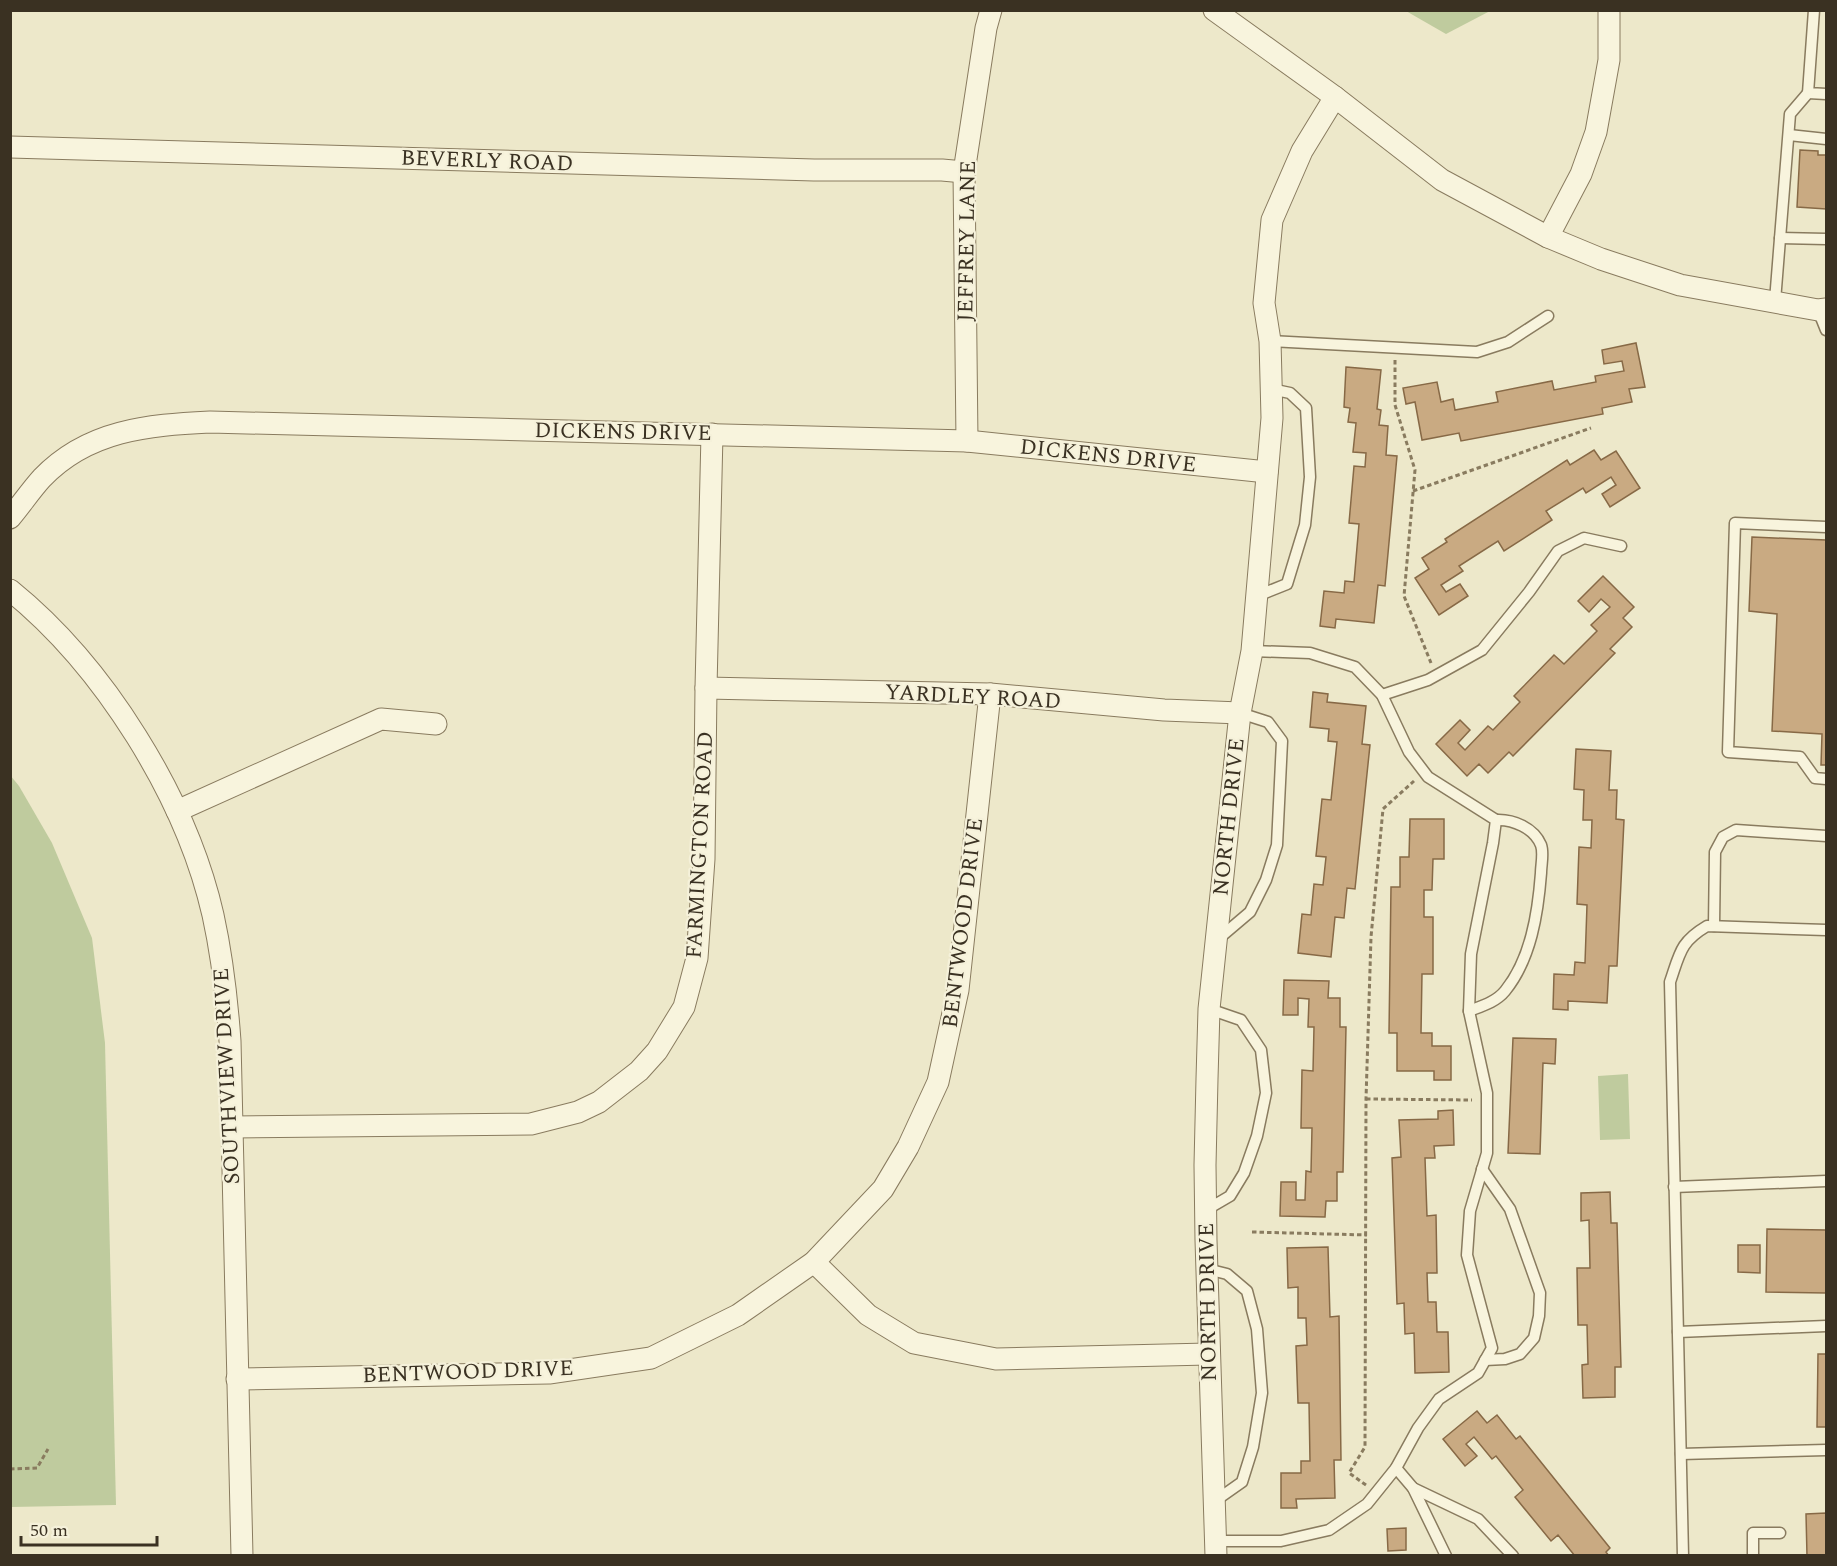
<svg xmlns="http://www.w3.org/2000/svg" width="1837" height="1566" font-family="Spectral,serif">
	<rect width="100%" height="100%" fill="#ede8ca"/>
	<g fill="#bfcb9e">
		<path d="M 1406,11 L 1490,11 L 1446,34 Z"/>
		<path d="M 10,775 L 19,786 L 52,843 L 92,938 L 105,1043 L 116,1505 L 11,1507 Z"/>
		<path d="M 1628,1074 L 1630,1139 L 1600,1140 L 1598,1076 Z"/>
	</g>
	<g fill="#c9aa82" stroke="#876946" stroke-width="1.5">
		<path d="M 1800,150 L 1818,151 L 1818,155 L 1826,155 L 1826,209 L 1797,207 Z"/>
		<path d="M 1636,343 L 1645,387 L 1629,389 L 1632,402 L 1602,408 L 1603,414 L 1461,441 L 1459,433 L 1422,440 L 1415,402 L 1406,404 L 1403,388 L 1437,382 L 1441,402 L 1453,399 L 1455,410 L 1498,402 L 1496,392 L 1552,381 L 1554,390 L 1596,382 L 1595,376 L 1624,371 L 1622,361 L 1604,364 L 1602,350 Z"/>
		<path d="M 1346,367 L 1381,370 L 1377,409 L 1381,410 L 1379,425 L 1388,426 L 1386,455 L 1397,456 L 1385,586 L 1378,585 L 1374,623 L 1336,619 L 1335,628 L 1320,626 L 1324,591 L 1344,593 L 1345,581 L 1354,582 L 1359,524 L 1349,523 L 1354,466 L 1365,467 L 1366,453 L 1353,452 L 1356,423 L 1348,422 L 1350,408 L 1344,407 Z"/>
		<path d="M 1594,450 L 1601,460 L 1616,451 L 1640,488 L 1610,507 L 1602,494 L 1616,485 L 1611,477 L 1586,493 L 1583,488 L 1546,511 L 1552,520 L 1504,551 L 1498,541 L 1459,566 L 1463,571 L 1441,585 L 1446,592 L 1460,584 L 1468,596 L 1439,615 L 1415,578 L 1429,569 L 1422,558 L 1447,542 L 1445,539 L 1567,460 L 1570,465 Z"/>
		<path d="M 1752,537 L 1826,540 L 1826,765 L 1821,765 L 1822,734 L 1772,731 L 1777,614 L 1749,611 Z"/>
		<path d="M 1603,576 L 1634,607 L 1623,618 L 1632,627 L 1610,649 L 1615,653 L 1513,756 L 1509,752 L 1488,773 L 1479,764 L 1467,776 L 1436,744 L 1460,720 L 1470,730 L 1458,743 L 1465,750 L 1488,726 L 1493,730 L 1520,702 L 1514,696 L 1554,655 L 1564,664 L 1597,631 L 1591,625 L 1610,607 L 1601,599 L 1589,612 L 1578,601 Z"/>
		<path d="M 1313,692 L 1328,694 L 1327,702 L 1366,706 L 1362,744 L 1370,745 L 1355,889 L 1347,888 L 1344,918 L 1335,917 L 1331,957 L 1298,953 L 1302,914 L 1311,915 L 1314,884 L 1323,885 L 1326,857 L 1316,856 L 1322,799 L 1331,800 L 1337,742 L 1328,741 L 1329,729 L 1310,727 Z"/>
		<path d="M 1576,749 L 1611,751 L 1609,790 L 1617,790 L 1616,819 L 1624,820 L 1617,966 L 1609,966 L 1607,1003 L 1568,1001 L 1568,1010 L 1553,1009 L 1554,974 L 1574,975 L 1575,962 L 1585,963 L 1587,905 L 1577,904 L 1579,847 L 1591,848 L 1592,820 L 1583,820 L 1584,790 L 1574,789 Z"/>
		<path d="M 1410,819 L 1444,819 L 1444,859 L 1433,859 L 1432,890 L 1424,890 L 1424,917 L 1433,917 L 1433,974 L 1422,974 L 1421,1033 L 1432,1033 L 1432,1046 L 1451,1046 L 1451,1080 L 1434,1080 L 1434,1071 L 1397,1071 L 1397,1033 L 1389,1033 L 1391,887 L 1400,887 L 1400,857 L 1409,857 Z"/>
		<path d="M 1284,980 L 1329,981 L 1328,998 L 1340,998 L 1340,1027 L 1346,1027 L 1343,1172 L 1337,1172 L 1337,1201 L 1326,1201 L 1325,1217 L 1280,1216 L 1281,1182 L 1296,1182 L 1296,1200 L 1305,1200 L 1306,1171 L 1311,1172 L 1312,1128 L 1301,1128 L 1302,1070 L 1313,1071 L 1314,1027 L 1308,1027 L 1309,999 L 1298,998 L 1298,1015 L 1283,1015 Z"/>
		<path d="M 1513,1038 L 1556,1039 L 1555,1064 L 1543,1063 L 1540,1154 L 1508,1153 Z"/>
		<path d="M 1453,1110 L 1454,1145 L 1434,1146 L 1435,1158 L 1425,1158 L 1427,1216 L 1436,1215 L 1437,1273 L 1427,1273 L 1428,1302 L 1436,1302 L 1437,1332 L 1448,1332 L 1449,1372 L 1415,1373 L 1414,1333 L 1405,1334 L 1404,1303 L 1397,1304 L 1392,1158 L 1401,1157 L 1399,1120 L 1438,1119 L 1438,1111 Z"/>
		<path d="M 1610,1192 L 1611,1223 L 1617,1223 L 1621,1367 L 1615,1367 L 1615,1397 L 1583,1398 L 1582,1365 L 1588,1364 L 1587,1325 L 1578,1325 L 1577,1268 L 1590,1268 L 1589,1220 L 1581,1221 L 1581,1193 Z"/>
		<path d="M 1767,1229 L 1826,1230 L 1826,1293 L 1766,1292 Z"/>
		<path d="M 1738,1245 L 1760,1245 L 1760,1273 L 1738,1272 Z"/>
		<path d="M 1328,1247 L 1330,1317 L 1339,1316 L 1341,1460 L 1334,1460 L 1335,1498 L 1296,1499 L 1297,1508 L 1281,1508 L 1281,1473 L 1301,1473 L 1301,1461 L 1310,1461 L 1309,1403 L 1298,1403 L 1296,1346 L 1307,1345 L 1306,1318 L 1298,1318 L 1298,1287 L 1288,1288 L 1287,1248 Z"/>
		<path d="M 1818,1354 L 1826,1354 L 1826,1427 L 1817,1427 Z"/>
		<path d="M 1477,1411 L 1487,1423 L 1497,1415 L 1516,1439 L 1520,1436 L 1610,1548 L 1606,1552 L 1609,1556 L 1575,1556 L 1558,1535 L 1551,1541 L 1515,1497 L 1523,1490 L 1496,1456 L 1492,1459 L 1474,1437 L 1466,1444 L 1477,1456 L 1465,1466 L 1443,1439 Z"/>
		<path d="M 1826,1513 L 1826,1556 L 1807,1556 L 1806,1514 Z"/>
		<path d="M 1406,1528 L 1406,1550 L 1388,1551 L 1387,1529 Z"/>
	</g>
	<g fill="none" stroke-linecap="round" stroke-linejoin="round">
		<g stroke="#897b5f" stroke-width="13">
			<g id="service">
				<path d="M 1814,10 L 1808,93 L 1826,94"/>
				<path d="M 1789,135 L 1826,139"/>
				<path d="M 1780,238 L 1826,239"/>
				<path d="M 1775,301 L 1790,114 L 1808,93"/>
				<path d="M 1818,310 L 1826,330"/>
				<path d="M 1270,341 L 1477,352 L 1508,342 L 1548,316"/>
				<path d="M 1826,527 L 1735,523 L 1728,752 L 1800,757 L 1815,778 L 1826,779"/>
				<path d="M 1257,596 L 1287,584 L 1305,525 L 1310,477 L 1306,408 L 1290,393 L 1271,389"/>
				<path d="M 1382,695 L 1428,680 L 1482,650 L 1529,592 L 1558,551 L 1584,538 L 1621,546"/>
				<path d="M 1714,926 L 1715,852 L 1723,837 L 1736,830 L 1826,836"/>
				<path d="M 1217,940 L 1250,912 L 1266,880 L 1277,845 L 1282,741 L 1268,722 L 1240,713"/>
				<path d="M 1469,1011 C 1482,1006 1496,1002 1505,991 C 1531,959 1538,913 1541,873 C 1541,865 1544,853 1541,845 C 1534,828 1513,819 1496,820"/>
				<path d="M 1482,1169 L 1510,1209 L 1540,1293 L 1539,1316 L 1534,1338 L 1520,1354 L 1505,1359 L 1485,1360"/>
				<path d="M 1674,1187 L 1826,1181"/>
				<path d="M 1206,1210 L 1230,1196 L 1244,1173 L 1257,1136 L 1266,1093 L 1261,1050 L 1241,1020 L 1209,1009"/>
				<path d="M 1207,1269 L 1227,1274 L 1247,1291 L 1257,1329 L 1262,1393 L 1253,1447 L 1242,1482 L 1215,1501"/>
				<path d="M 1678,1332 L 1826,1326"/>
				<path d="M 1681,1454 L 1826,1450"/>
				<path d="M 1396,1468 L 1413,1488 L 1446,1556"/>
				<path d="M 1413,1488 L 1478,1519 L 1513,1556"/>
				<path d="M 1216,1541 L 1281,1541 L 1329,1530 L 1367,1504 L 1396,1468 L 1418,1428 L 1439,1399 L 1478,1373 L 1492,1348 L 1467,1255 L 1470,1211 L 1487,1153 L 1487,1093 L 1469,1011 L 1471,954 L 1493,843 L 1496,820 L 1428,777 L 1409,752 L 1382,695 L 1355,667 L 1310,653 L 1252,651"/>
				<path d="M 1683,1556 L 1670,982 C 1680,953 1680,942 1707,926 L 1826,930"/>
				<path d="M 1753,1556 L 1753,1533 L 1780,1533"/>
			</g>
		</g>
		<g stroke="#897b5f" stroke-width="23">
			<g id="minor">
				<path d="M 1214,10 L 1335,97 L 1442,180 L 1548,237 L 1601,259 L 1680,285 L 1818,310 L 1826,309"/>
				<path d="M 10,147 L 814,170 L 942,170 L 964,172"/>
				<path d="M 1548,237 L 1581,174 L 1596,132 L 1609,60 L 1609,10"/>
				<path d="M 967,441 L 964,172 L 986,28 L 991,10"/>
				<path d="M 10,518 C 21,505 31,490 42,478 C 88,430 148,425 210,422 L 967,441 L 1267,472"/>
				<path d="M 10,590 C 104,666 186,797 213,915 C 222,956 227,999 230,1041 L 242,1556"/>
				<path d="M 706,688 L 990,694 L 1164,710 L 1240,713"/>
				<path d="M 177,811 L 381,719 L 436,724"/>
				<path d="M 232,1127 L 531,1124 L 578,1112 L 599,1102 L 639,1071 L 657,1051 L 684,1007 L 697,958 L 704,859 L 706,688 L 712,434"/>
				<path d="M 814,1262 L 868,1315 L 914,1343 L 996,1359 L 1208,1354"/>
				<path d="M 237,1379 L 549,1373 L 651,1358 L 738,1315 L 814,1262 L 883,1189 L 908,1147 L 938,1082 L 958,990 L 990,694"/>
				<path d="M 1216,1556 L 1206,1240 L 1205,1165 L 1207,1079 L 1209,1009 L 1240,713 L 1252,651 L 1272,418 L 1270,341 L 1264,303 L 1272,220 L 1302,151 L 1335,97"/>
			</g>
		</g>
		<g stroke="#897b5f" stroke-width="3" stroke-dasharray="4.5 3" stroke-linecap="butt">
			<path d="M 1395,360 L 1395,405 L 1415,470 L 1404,596 L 1431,663"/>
			<path d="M 1413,491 L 1591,428"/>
			<path d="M 1366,1099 L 1472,1100"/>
			<path d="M 1252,1232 L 1367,1235"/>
			<path d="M 10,1469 L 37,1468 L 48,1449"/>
			<path d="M 1366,1485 L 1349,1473 L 1365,1447 L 1366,1099 L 1371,937 L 1383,809 L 1414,781"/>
		</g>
		<use href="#service" stroke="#f8f4dd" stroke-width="10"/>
		<use href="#minor" stroke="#f8f4dd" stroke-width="21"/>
	</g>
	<g text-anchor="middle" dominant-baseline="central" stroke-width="4.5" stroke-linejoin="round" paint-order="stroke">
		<g font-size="22" fill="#3a3122" stroke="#f5f1da">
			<text transform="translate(487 161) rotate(2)">BEVERLY ROAD</text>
			<text transform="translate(967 241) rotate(-89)">JEFFREY LANE</text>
			<text transform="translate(623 432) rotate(1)">DICKENS DRIVE</text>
			<text transform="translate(1108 456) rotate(6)">DICKENS DRIVE</text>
			<text transform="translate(973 697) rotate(3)">YARDLEY ROAD</text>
			<text transform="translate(1229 817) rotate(-84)">NORTH DRIVE</text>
			<text transform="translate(700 845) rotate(-87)">FARMINGTON ROAD</text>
			<text transform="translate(963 923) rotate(-83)">BENTWOOD DRIVE</text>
			<text transform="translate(227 1076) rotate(-93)">SOUTHVIEW DRIVE</text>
			<text transform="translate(1208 1302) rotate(-91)">NORTH DRIVE</text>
			<text transform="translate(468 1372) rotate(-2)">BENTWOOD DRIVE</text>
		</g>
	</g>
	<rect width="1837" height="1566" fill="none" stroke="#3a3122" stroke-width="24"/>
	<path d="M21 1536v9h136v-9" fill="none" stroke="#3a3122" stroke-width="3"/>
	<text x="30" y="1536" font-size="18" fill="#3a3122" stroke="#f5f1da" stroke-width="4.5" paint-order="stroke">50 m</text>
</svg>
